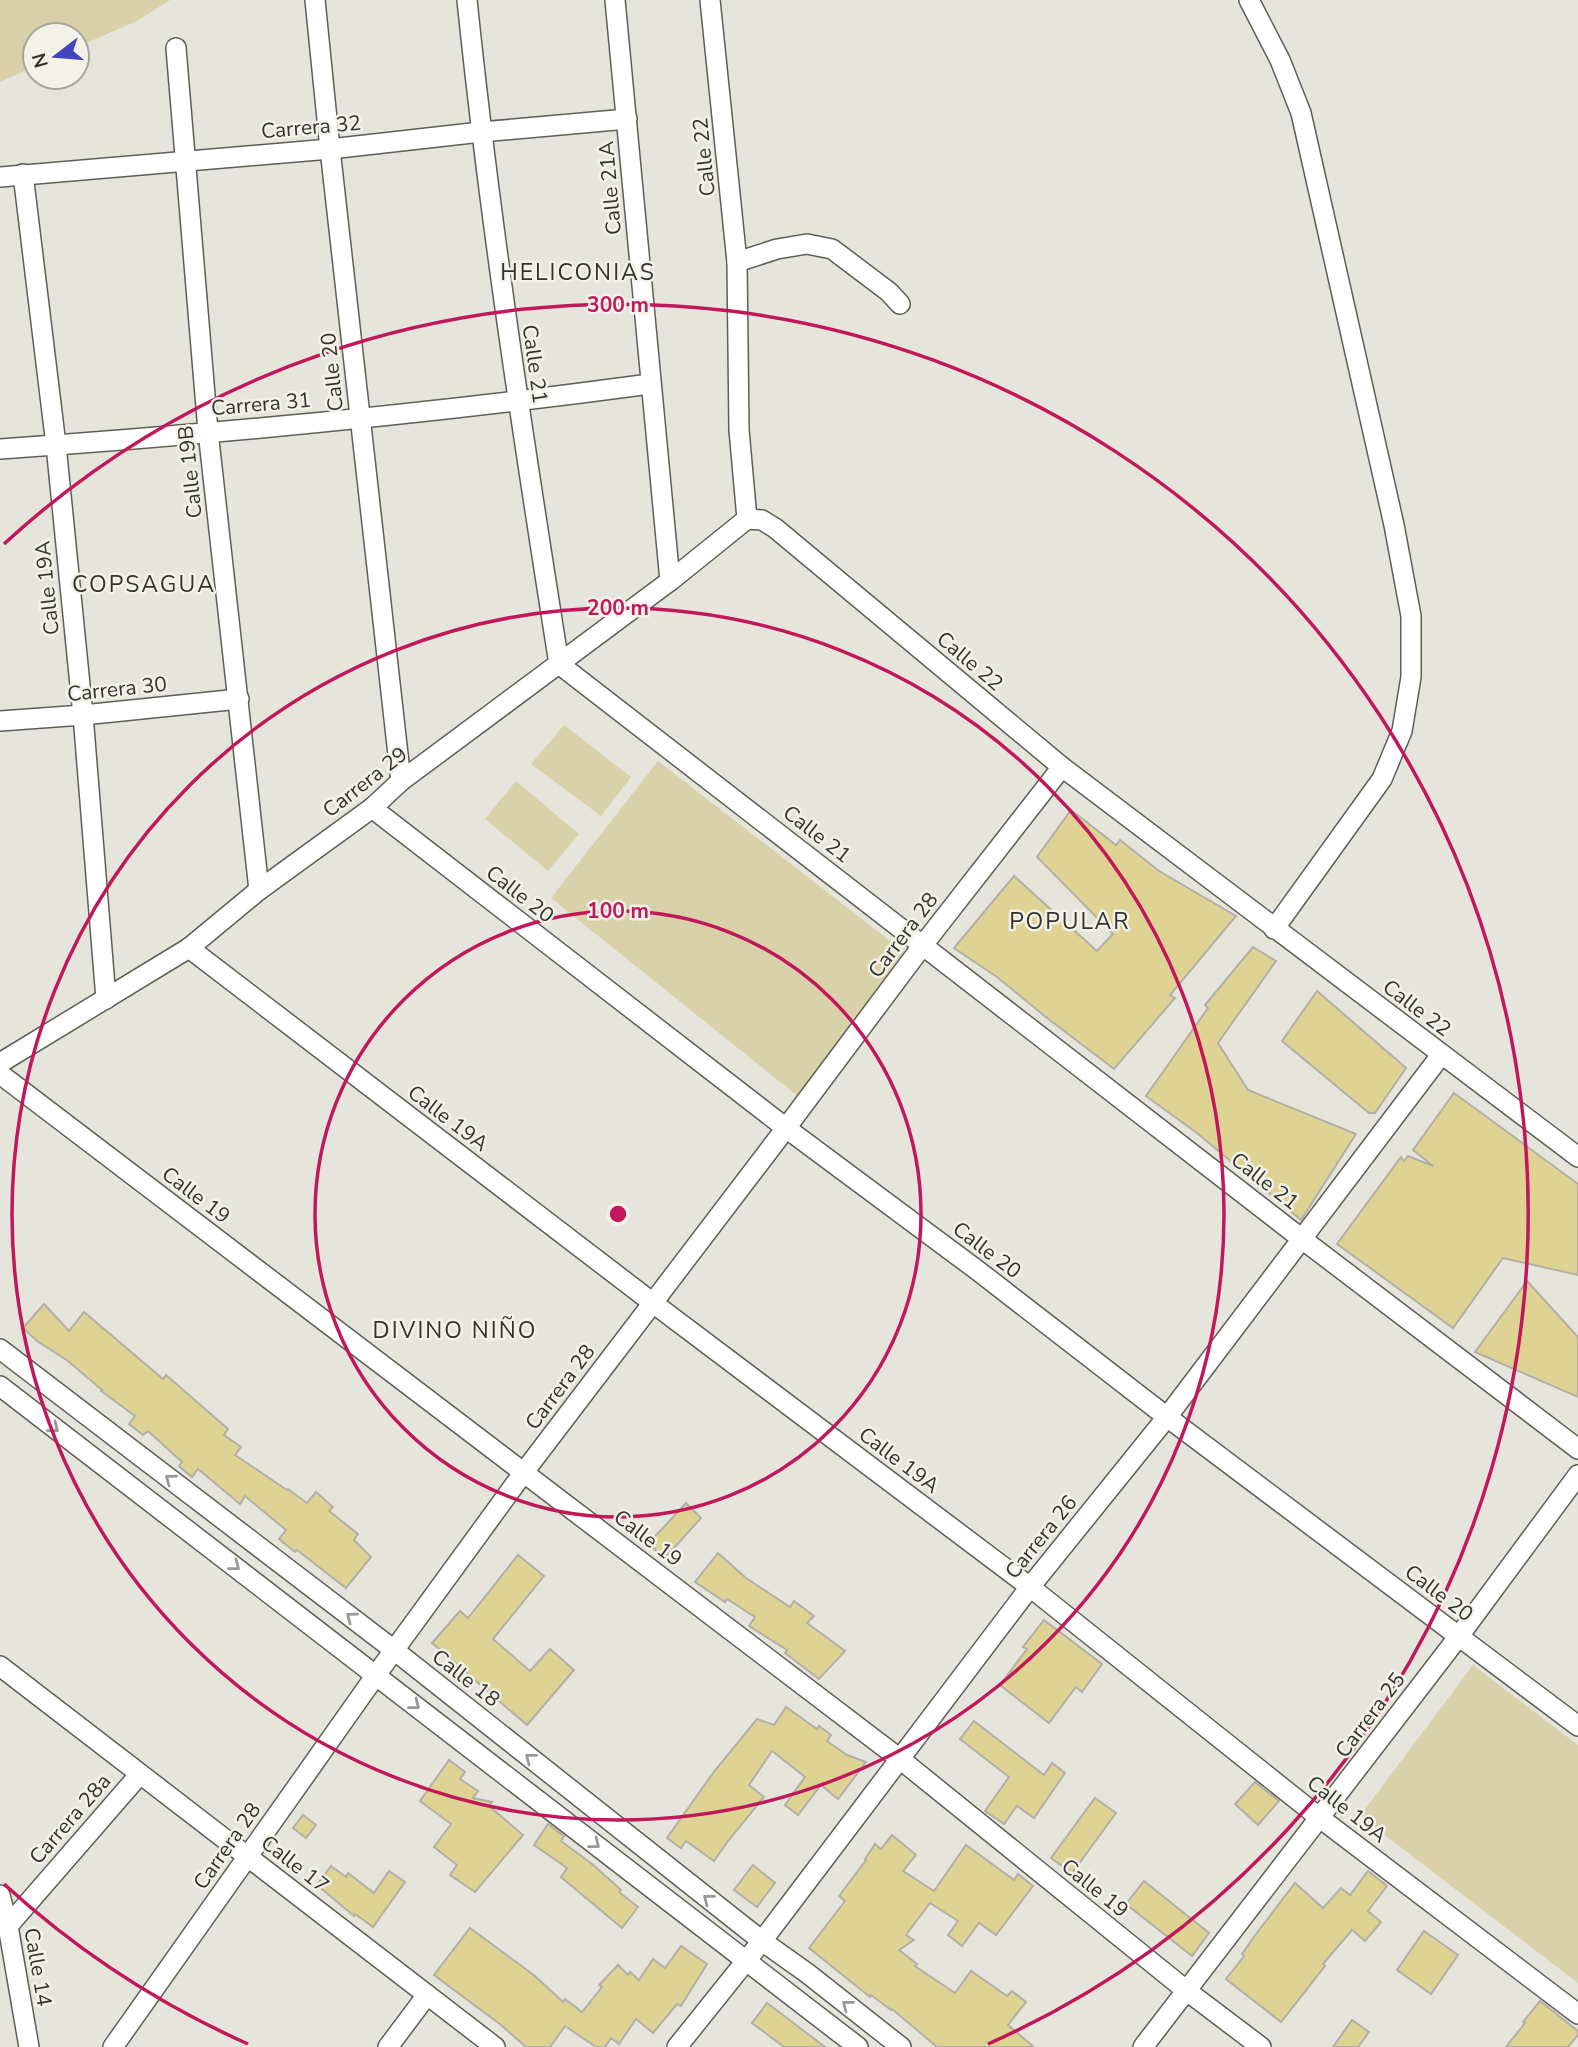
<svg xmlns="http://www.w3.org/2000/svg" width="1578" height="2047" font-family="'Nunito Sans',sans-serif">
	<rect width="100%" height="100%" fill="#e6e5dc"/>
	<g fill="#d8d1a9">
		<path d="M 0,0 L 170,0 L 137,21 L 77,47 L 77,35 L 35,35 L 35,66 L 0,82 Z"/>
		<path d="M 564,725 L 631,777 L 601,816 L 531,764 Z"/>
		<path d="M 658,761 L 907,954 L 800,1098 L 551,898 Z"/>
		<path d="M 516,781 L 579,834 L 548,871 L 485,819 Z"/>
		<path d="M 1473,1665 L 1578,1745 L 1578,1983 L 1360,1816 Z"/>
	</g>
	<g fill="#ded392" stroke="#b1afa7" stroke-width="2">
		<path d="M 1071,810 L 1116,845 L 1120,840 L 1159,871 L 1236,916 L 1170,995 L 1175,998 L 1114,1069 L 1047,1018 L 997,977 L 954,948 L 1014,876 L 1097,951 L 1113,934 L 1037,857 Z"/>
		<path d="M 1253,947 L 1276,961 L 1218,1043 L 1248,1090 L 1356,1134 L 1301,1220 L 1197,1133 L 1146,1096 L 1208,1008 L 1205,1005 Z"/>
		<path d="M 1317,991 L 1406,1068 L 1375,1113 L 1369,1113 L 1282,1041 Z"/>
		<path d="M 1454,1093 L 1578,1184 L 1578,1275 L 1503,1258 L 1453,1328 L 1337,1244 L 1401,1157 L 1404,1161 L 1408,1156 L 1433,1166 L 1413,1150 Z"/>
		<path d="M 1527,1281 L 1578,1337 L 1578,1397 L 1475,1352 Z"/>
		<path d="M 44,1304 L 69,1331 L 84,1312 L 163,1379 L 166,1375 L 228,1429 L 224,1435 L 241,1447 L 235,1455 L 287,1490 L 288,1489 L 307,1503 L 316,1492 L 333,1507 L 329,1511 L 358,1534 L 354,1540 L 371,1557 L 346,1588 L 297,1550 L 295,1552 L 279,1539 L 286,1530 L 245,1496 L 240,1504 L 198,1469 L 192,1477 L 179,1466 L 182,1462 L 148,1431 L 143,1435 L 129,1424 L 135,1416 L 101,1391 L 102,1390 L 68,1361 L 37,1341 L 23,1328 Z"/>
		<path d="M 686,1503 L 701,1518 L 665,1558 L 648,1544 Z"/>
		<path d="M 718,1553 L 746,1578 L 790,1607 L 794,1601 L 814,1616 L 807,1623 L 845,1651 L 819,1679 L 785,1653 L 787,1650 L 749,1626 L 755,1617 L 727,1599 L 725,1602 L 695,1582 Z"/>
		<path d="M 518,1555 L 544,1576 L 493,1639 L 530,1671 L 550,1649 L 574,1670 L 527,1725 L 432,1643 L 460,1611 L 468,1618 Z"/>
		<path d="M 1044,1620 L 1102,1664 L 1082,1692 L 1076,1687 L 1049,1723 L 1000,1685 L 1027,1649 L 1023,1647 Z"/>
		<path d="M 786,1707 L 817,1729 L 819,1726 L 831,1735 L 827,1741 L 847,1755 L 866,1762 L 838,1799 L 821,1785 L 798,1815 L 785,1805 L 805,1777 L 772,1751 L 749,1785 L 764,1797 L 728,1841 L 714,1861 L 686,1841 L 681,1848 L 667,1838 L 713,1773 L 757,1719 L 774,1725 Z"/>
		<path d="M 974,1721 L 1044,1775 L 1052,1763 L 1065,1773 L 1034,1818 L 1017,1806 L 1004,1824 L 985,1811 L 1009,1777 L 960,1739 Z"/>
		<path d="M 449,1760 L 465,1772 L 460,1779 L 478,1791 L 473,1798 L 492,1802 L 489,1806 L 523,1835 L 475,1892 L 450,1875 L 457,1865 L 434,1847 L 451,1824 L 420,1801 Z"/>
		<path d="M 1255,1782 L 1279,1801 L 1258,1825 L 1235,1804 Z"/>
		<path d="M 1095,1798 L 1116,1813 L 1072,1873 L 1051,1858 Z"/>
		<path d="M 303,1815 L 316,1825 L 306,1838 L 293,1828 Z"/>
		<path d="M 548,1824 L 564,1836 L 561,1841 L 592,1864 L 610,1880 L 621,1890 L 619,1892 L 638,1907 L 622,1928 L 561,1877 L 567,1868 L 534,1845 Z"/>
		<path d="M 892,1835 L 916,1855 L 903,1871 L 934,1891 L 966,1845 L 1014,1880 L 1018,1874 L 1033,1886 L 996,1935 L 979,1923 L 962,1946 L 948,1935 L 958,1921 L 930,1903 L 906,1935 L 914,1940 L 899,1950 L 917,1964 L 915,1966 L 955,1993 L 971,1971 L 1007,1996 L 1012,1991 L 1026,2002 L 1008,2025 L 1034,2047 L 937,2047 L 892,2009 L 891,2010 L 871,1995 L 870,1997 L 809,1948 L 845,1901 L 839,1896 L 866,1860 L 865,1859 L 875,1844 L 881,1849 Z"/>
		<path d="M 753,1865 L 775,1883 L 757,1907 L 734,1890 Z"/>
		<path d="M 331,1866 L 346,1877 L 348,1873 L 374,1893 L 389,1871 L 405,1882 L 373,1927 L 355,1914 L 354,1916 L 317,1885 Z"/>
		<path d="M 1368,1871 L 1387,1886 L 1368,1911 L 1381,1922 L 1365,1941 L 1352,1930 L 1323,1964 L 1325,1966 L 1281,2022 L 1226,1979 L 1244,1956 L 1242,1954 L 1256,1934 L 1295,1883 L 1323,1908 L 1341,1888 L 1350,1895 Z"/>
		<path d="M 1144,1881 L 1209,1933 L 1192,1956 L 1126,1904 Z"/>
		<path d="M 470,1928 L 535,1976 L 563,2002 L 565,1999 L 582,2012 L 602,1987 L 599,1985 L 618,1965 L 628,1975 L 630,1972 L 639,1980 L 653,1959 L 665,1968 L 681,1946 L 707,1964 L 681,2006 L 677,2004 L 653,2033 L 636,2019 L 619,2044 L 611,2038 L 605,2047 L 596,2047 L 565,2026 L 550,2047 L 526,2047 L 501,2025 L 434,1975 Z"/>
		<path d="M 1424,1931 L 1458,1955 L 1431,1994 L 1397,1970 Z"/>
		<path d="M 1540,2001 L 1578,2031 L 1578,2035 L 1568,2047 L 1506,2047 L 1525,2023 L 1523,2022 Z"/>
		<path d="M 767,2003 L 825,2047 L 784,2047 L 752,2023 Z"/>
		<path d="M 1352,2020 L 1369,2032 L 1358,2047 L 1333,2047 Z"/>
	</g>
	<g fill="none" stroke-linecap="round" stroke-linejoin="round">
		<g stroke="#5f5e56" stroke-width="22">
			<g id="street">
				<path d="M 315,0 L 330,149 L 401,781"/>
				<path d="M 467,0 C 490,223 524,443 559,664 L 1302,1239 L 1578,1449"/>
				<path d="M 615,0 L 670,581"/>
				<path d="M 710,0 L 737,262 L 739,430 L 747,519"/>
				<path d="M 1249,0 L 1280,60 L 1301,113 L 1394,525 L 1411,616 L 1411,677 L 1402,731 L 1382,779 L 1274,929"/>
				<path d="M 176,48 L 208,431 L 259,890"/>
				<path d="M 23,174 L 56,445 L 83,715 L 106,999"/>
				<path d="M 0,177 L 330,149 L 481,132 L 627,119"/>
				<path d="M 737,262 L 777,249 L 807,244 L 832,249 L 889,292 L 900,304"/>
				<path d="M 0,449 C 217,434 435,413 650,384"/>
				<path d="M 747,519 L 762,520 L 775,528 L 1062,767 L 1578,1157"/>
				<path d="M 0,721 L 83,715 L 239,699"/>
				<path d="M 372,808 L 786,1128 L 977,1270 L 1167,1417 L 1578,1726"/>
				<path d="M 189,948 L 653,1303 L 1030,1587 L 1320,1818 L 1578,2014"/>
				<path d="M 0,1063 L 189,948 L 259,890 L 372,808 L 401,781 L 670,581 L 747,519"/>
				<path d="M 0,1074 L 900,1759 L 1187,1991 L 1261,2047"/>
				<path d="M 0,1349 L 394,1650 L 762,1941 L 807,1973 L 901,2047"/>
				<path d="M 0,1386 L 858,2047"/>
				<path d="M 0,1666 L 495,2047"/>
				<path d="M 0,1895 L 8,1926 L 29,2047"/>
				<path d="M 8,1926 L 140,1774"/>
				<path d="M 113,2047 L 376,1675 L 524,1472 L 786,1128 L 923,945 L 1062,767"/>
				<path d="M 388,2047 L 427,1995"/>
				<path d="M 677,2047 L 762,1941 L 1030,1587 L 1167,1417 L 1441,1055"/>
				<path d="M 1143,2047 L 1459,1636 L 1578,1475"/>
			</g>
		</g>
		<use href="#street" stroke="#fff" stroke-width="19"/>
	</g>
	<defs><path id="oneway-chevron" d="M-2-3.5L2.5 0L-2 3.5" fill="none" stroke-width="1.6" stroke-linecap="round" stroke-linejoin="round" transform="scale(1.75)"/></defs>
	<g stroke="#999896">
		<use href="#oneway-chevron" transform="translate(54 1428) rotate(38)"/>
		<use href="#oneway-chevron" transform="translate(170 1479) rotate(-143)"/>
		<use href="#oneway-chevron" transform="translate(235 1566) rotate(38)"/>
		<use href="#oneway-chevron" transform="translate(351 1617) rotate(-143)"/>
		<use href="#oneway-chevron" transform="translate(415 1705) rotate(38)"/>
		<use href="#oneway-chevron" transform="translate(530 1758) rotate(-142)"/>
		<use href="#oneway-chevron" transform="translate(595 1844) rotate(38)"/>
		<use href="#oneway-chevron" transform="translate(708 1899) rotate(-142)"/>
		<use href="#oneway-chevron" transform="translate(847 2005) rotate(-142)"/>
	</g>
	<g fill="none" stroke="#c2185b" stroke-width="3.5">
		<circle cx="618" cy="1214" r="303"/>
		<circle cx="618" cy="1214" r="606"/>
		<path d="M248 2044A909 909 0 0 1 4 1884M4 544A909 909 0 1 1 988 2044"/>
	</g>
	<g text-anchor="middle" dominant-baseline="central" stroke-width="5" stroke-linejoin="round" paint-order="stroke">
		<g font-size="21" fill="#33322e" stroke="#f3f2e9">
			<text transform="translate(311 127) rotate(-5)">Carrera 32</text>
			<text transform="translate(704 157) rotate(-96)">Calle 22</text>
			<text transform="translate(610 188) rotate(-95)">Calle 21A</text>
			<text transform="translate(535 364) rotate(82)">Calle 21</text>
			<text transform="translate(332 372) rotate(-96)">Calle 20</text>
			<text transform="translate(261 404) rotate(-5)">Carrera 31</text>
			<text transform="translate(190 472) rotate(-96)">Calle 19B</text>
			<text transform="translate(47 588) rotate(-96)">Calle 19A</text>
			<text transform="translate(970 661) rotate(40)">Calle 22</text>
			<text transform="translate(117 689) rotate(-6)">Carrera 30</text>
			<text transform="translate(365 782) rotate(-38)">Carrera 29</text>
			<text transform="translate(817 834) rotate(38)">Calle 21</text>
			<text transform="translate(520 894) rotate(38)">Calle 20</text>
			<text transform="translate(903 935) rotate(-53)">Carrera 28</text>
			<text transform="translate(1417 1008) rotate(37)">Calle 22</text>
			<text transform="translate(448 1118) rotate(37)">Calle 19A</text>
			<text transform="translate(1265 1181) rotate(38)">Calle 21</text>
			<text transform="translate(196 1195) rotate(37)">Calle 19</text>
			<text transform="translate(987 1250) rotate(37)">Calle 20</text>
			<text transform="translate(560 1387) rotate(-53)">Carrera 28</text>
			<text transform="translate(899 1460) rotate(37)">Calle 19A</text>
			<text transform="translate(1041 1537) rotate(-51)">Carrera 26</text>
			<text transform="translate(648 1538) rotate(37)">Calle 19</text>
			<text transform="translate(1439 1593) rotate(37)">Calle 20</text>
			<text transform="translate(466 1678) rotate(38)">Calle 18</text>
			<text transform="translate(1370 1715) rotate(-53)">Carrera 25</text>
			<text transform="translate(1347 1809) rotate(38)">Calle 19A</text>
			<text transform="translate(70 1819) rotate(-49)">Carrera 28a</text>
			<text transform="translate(227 1846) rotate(-55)">Carrera 28</text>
			<text transform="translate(295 1864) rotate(38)">Calle 17</text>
			<text transform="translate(1095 1888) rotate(39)">Calle 19</text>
			<text transform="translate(38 1967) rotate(80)">Calle 14</text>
		</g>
		<g font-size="23" letter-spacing="2" fill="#33322e" stroke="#f3f2e9">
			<text x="578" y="272">HELICONIAS</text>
			<text x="144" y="584">COPSAGUA</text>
			<text x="1070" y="921">POPULAR</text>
			<text x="455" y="1330">DIVINO NIÑO</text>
		</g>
	</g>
	<circle cx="618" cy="1214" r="10" fill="#c2185b" stroke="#f3f2e9" stroke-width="3.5"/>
	<g font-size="21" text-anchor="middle" font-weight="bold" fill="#c2185b" stroke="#f3f2e9" stroke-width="5" stroke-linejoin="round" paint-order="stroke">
		<text x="618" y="312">300 m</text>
		<text x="618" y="615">200 m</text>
		<text x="618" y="918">100 m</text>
	</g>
	<g transform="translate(56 56) rotate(254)"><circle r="33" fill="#f3f2e9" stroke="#a6a59e" stroke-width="2"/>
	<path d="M0-5L12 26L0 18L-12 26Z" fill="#4345ba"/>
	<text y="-10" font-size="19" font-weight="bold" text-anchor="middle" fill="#33322e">N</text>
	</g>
</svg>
